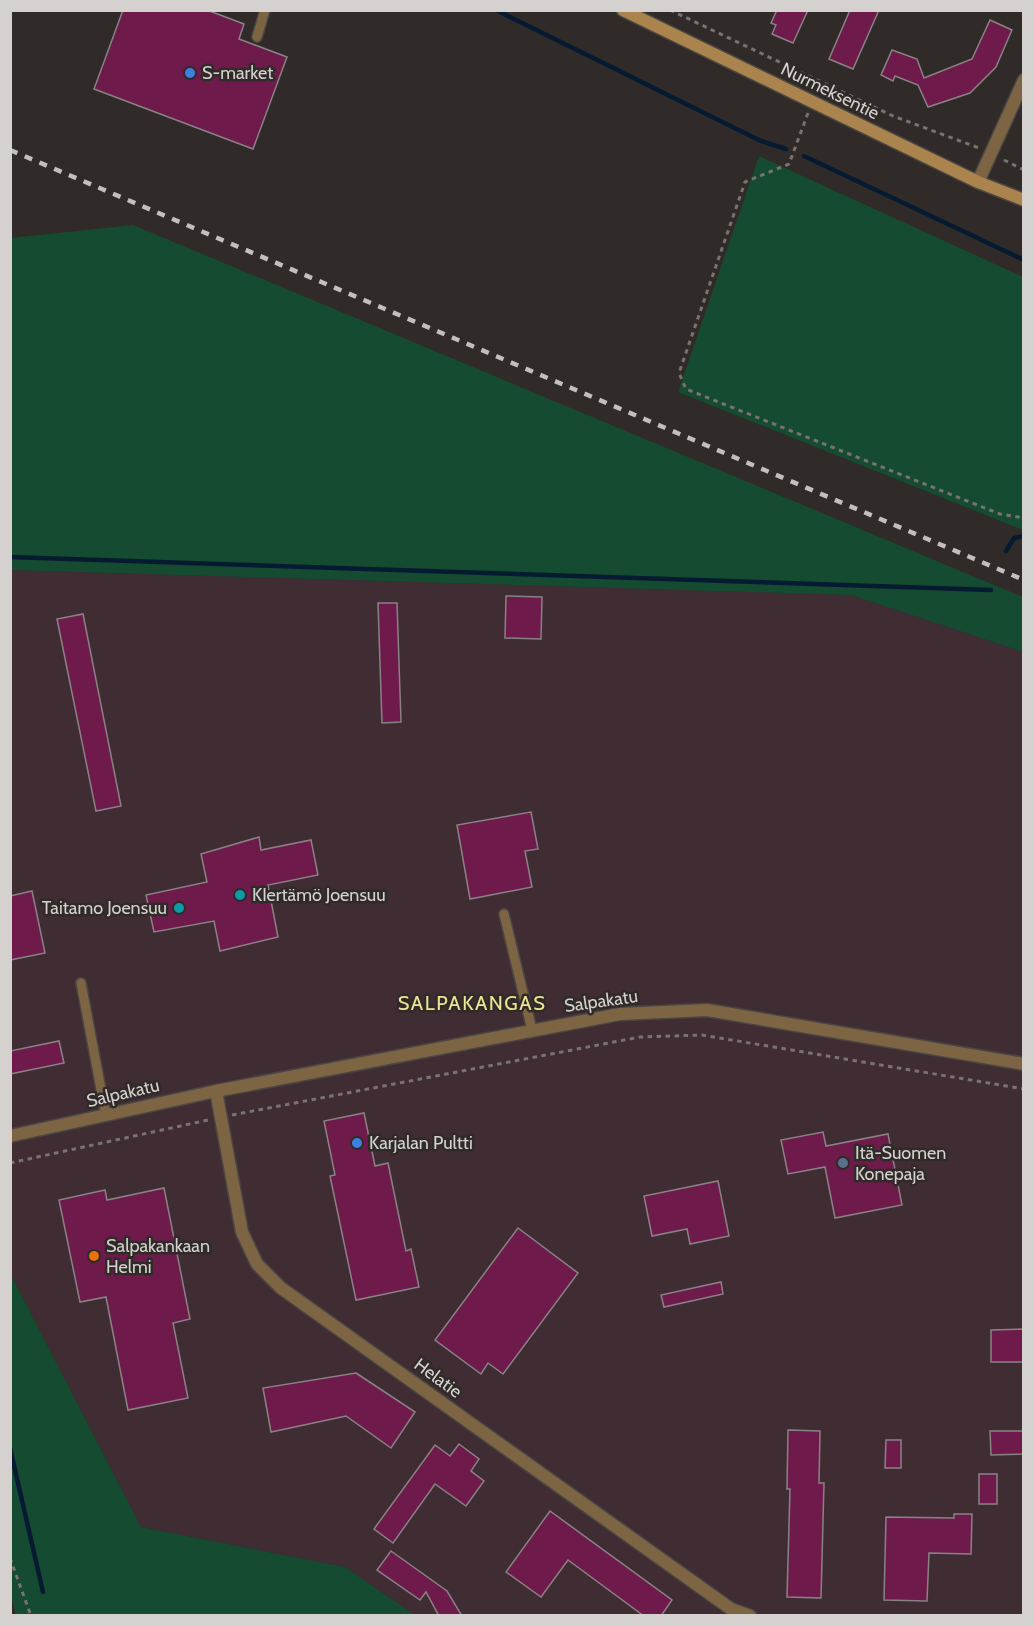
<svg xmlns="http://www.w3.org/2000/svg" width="1034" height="1626" font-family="Cabin,sans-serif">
	<rect width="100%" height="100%" fill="#302b28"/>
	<path fill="#402d34" d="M 11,570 L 851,595 L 1023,652 L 1023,1615 L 415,1615 L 345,1567 L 141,1527 L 11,1275 Z"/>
	<g fill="#154b30">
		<path d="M 759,156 L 1023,277 L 1023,530 L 678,392 Z"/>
		<path d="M 133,225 L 1023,597 L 1023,652 L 851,595 L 11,570 L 11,238 Z"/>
		<path d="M 11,1275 L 141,1527 L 345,1567 L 415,1615 L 16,1615 L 10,1592 Z"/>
	</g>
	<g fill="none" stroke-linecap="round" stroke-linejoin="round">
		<g stroke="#061b31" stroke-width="4.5">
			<path d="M 496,10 L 761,141 L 786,149"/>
			<path d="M 804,156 L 1024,260"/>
			<path d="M 1006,551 L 1014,538 L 1024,536"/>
			<path d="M 10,557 L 991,590"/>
			<path d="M 10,1448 L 43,1592"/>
		</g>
	</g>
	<g fill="#6e1b4c" stroke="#898285" stroke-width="1.5">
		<path d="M 123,10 L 207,10 L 244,24 L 239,39 L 287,57 L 253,149 L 94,89 Z"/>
		<path d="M 777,10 L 808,10 L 793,43 L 772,34 L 776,25 L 771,23 Z"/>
		<path d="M 850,10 L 879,10 L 853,69 L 829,59 Z"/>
		<path d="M 990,20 L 1012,30 L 996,67 L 970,93 L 928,107 L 918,85 L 895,76 L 893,81 L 881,75 L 892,50 L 917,59 L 924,78 L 972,59 Z"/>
		<path d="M 506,596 L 542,597 L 541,639 L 505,638 Z"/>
		<path d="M 378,603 L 397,603 L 401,722 L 382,723 Z"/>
		<path d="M 83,614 L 121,806 L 96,811 L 57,619 Z"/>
		<path d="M 531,812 L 538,849 L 525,851 L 532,887 L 470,899 L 457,825 Z"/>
		<path d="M 259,837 L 261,850 L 311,840 L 318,875 L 268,885 L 278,937 L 220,951 L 214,921 L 154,932 L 146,895 L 207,882 L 201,854 Z"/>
		<path d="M 32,891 L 45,953 L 10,960 L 10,896 Z"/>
		<path d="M 59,1041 L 64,1063 L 10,1074 L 10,1051 Z"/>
		<path d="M 364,1113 L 375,1166 L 388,1163 L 406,1251 L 411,1249 L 419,1287 L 356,1300 L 330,1176 L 335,1175 L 324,1121 Z"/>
		<path d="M 823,1132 L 826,1146 L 888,1134 L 902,1205 L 835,1218 L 825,1167 L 788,1174 L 781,1140 Z"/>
		<path d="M 718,1181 L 729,1236 L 690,1244 L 687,1229 L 652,1236 L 644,1196 Z"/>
		<path d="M 164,1188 L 190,1319 L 173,1323 L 188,1398 L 128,1410 L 106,1297 L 80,1302 L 59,1200 L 105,1190 L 107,1200 Z"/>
		<path d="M 518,1228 L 578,1273 L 503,1374 L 488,1363 L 481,1374 L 435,1340 Z"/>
		<path d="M 721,1282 L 723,1294 L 664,1307 L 661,1295 Z"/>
		<path d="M 1023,1329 L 1023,1362 L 991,1362 L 991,1330 Z"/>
		<path d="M 356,1373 L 415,1412 L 391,1448 L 346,1416 L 271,1432 L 263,1388 Z"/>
		<path d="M 788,1430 L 820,1431 L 819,1483 L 824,1483 L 821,1598 L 787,1597 L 790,1489 L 787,1489 Z"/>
		<path d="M 990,1431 L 1023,1431 L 1023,1454 L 991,1455 Z"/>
		<path d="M 886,1440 L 901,1440 L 901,1468 L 885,1468 Z"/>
		<path d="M 459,1444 L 479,1459 L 471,1471 L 484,1481 L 466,1506 L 435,1484 L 393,1543 L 374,1529 L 435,1445 L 450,1456 Z"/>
		<rect x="979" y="1474" width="18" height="30"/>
		<path d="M 550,1511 L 672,1600 L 661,1616 L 644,1616 L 568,1560 L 541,1597 L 506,1572 Z"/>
		<path d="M 954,1514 L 972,1514 L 971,1554 L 929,1553 L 927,1601 L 884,1600 L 886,1517 L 954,1518 Z"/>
		<path d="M 391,1551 L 447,1591 L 462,1616 L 439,1616 L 426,1592 L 420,1600 L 377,1570 Z"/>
	</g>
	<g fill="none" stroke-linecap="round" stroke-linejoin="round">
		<g stroke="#4a4643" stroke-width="12">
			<g id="lane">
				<path d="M 257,37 L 265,10"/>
				<path d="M 504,914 L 532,1030"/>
				<path d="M 81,983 L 106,1116"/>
			</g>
		</g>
		<g stroke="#4a4643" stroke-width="15">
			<g id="street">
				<path d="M 978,182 L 1024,80"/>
				<path d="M 216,1091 L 242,1232 L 257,1264 L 281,1288 L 731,1609 L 750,1616"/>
				<path d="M 10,1136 L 216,1091 L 620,1014 L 707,1010 L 1024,1064"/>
			</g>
		</g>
		<g stroke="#4a4643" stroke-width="15">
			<path id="secondary" d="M 623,10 L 978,182 L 1024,200"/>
		</g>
		<g stroke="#777371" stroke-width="3" stroke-dasharray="4.5 4.5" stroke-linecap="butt">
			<path d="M 670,10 L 893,116 L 979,148"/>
			<path d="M 808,113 L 789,164 L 745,182 L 679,373 L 686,389 L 1000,514 L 1024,518"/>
			<path d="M 1004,160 L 1024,170"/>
			<path d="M 232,1115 L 640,1037 L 702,1035 L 1024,1089"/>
			<path d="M 10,1163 L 208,1120"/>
			<path d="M 10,1558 L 31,1616"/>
		</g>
		<use href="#lane" stroke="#7d6443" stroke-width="9"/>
		<use href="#street" stroke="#7d6443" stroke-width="12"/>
		<use href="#secondary" stroke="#aa834d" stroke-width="12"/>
		<path stroke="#c2bfbd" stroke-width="4.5" stroke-dasharray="8 8" stroke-linecap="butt" d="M 10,150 L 1024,580"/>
	</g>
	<g fill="#3f7fe0" stroke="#302b28" stroke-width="2">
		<circle cx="190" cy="73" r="6"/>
		<circle cx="357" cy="1143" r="6"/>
	</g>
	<g fill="#0f9aa8" stroke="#302b28" stroke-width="2">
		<circle cx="240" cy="895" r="6"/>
		<circle cx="179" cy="908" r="6"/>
	</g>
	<circle fill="#5c6f8a" stroke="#302b28" stroke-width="2" cx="843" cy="1163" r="6"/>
	<circle fill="#e8710a" stroke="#302b28" stroke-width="2" cx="94" cy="1256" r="6"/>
	<g text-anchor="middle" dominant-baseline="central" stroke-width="5" stroke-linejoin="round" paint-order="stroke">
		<g font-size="18" fill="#d4d1cf" stroke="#302b28" text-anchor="start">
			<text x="202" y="73">S-market</text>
			<text x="252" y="895">KIertämö Joensuu</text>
			<text x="167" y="908" text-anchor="end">Taitamo Joensuu</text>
			<text x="369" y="1143">Karjalan Pultti</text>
			<text x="855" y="1153">Itä-Suomen<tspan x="855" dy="21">Konepaja</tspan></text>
			<text x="106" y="1246">Salpakankaan<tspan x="106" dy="21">Helmi</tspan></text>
		</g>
		<g font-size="18" fill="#d4d1cf" stroke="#302b28">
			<text transform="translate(830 91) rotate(26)">Nurmeksentie</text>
			<text transform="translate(601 1001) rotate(-8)">Salpakatu</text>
			<text transform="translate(123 1093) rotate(-13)">Salpakatu</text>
			<text transform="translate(438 1378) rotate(36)">Helatie</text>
		</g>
		<g font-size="20" letter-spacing="1.5" fill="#ece495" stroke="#302b28">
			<text x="472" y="1003">SALPAKANGAS</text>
		</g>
	</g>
	<rect width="1034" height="1626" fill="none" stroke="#d4d1cf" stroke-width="24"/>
</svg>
